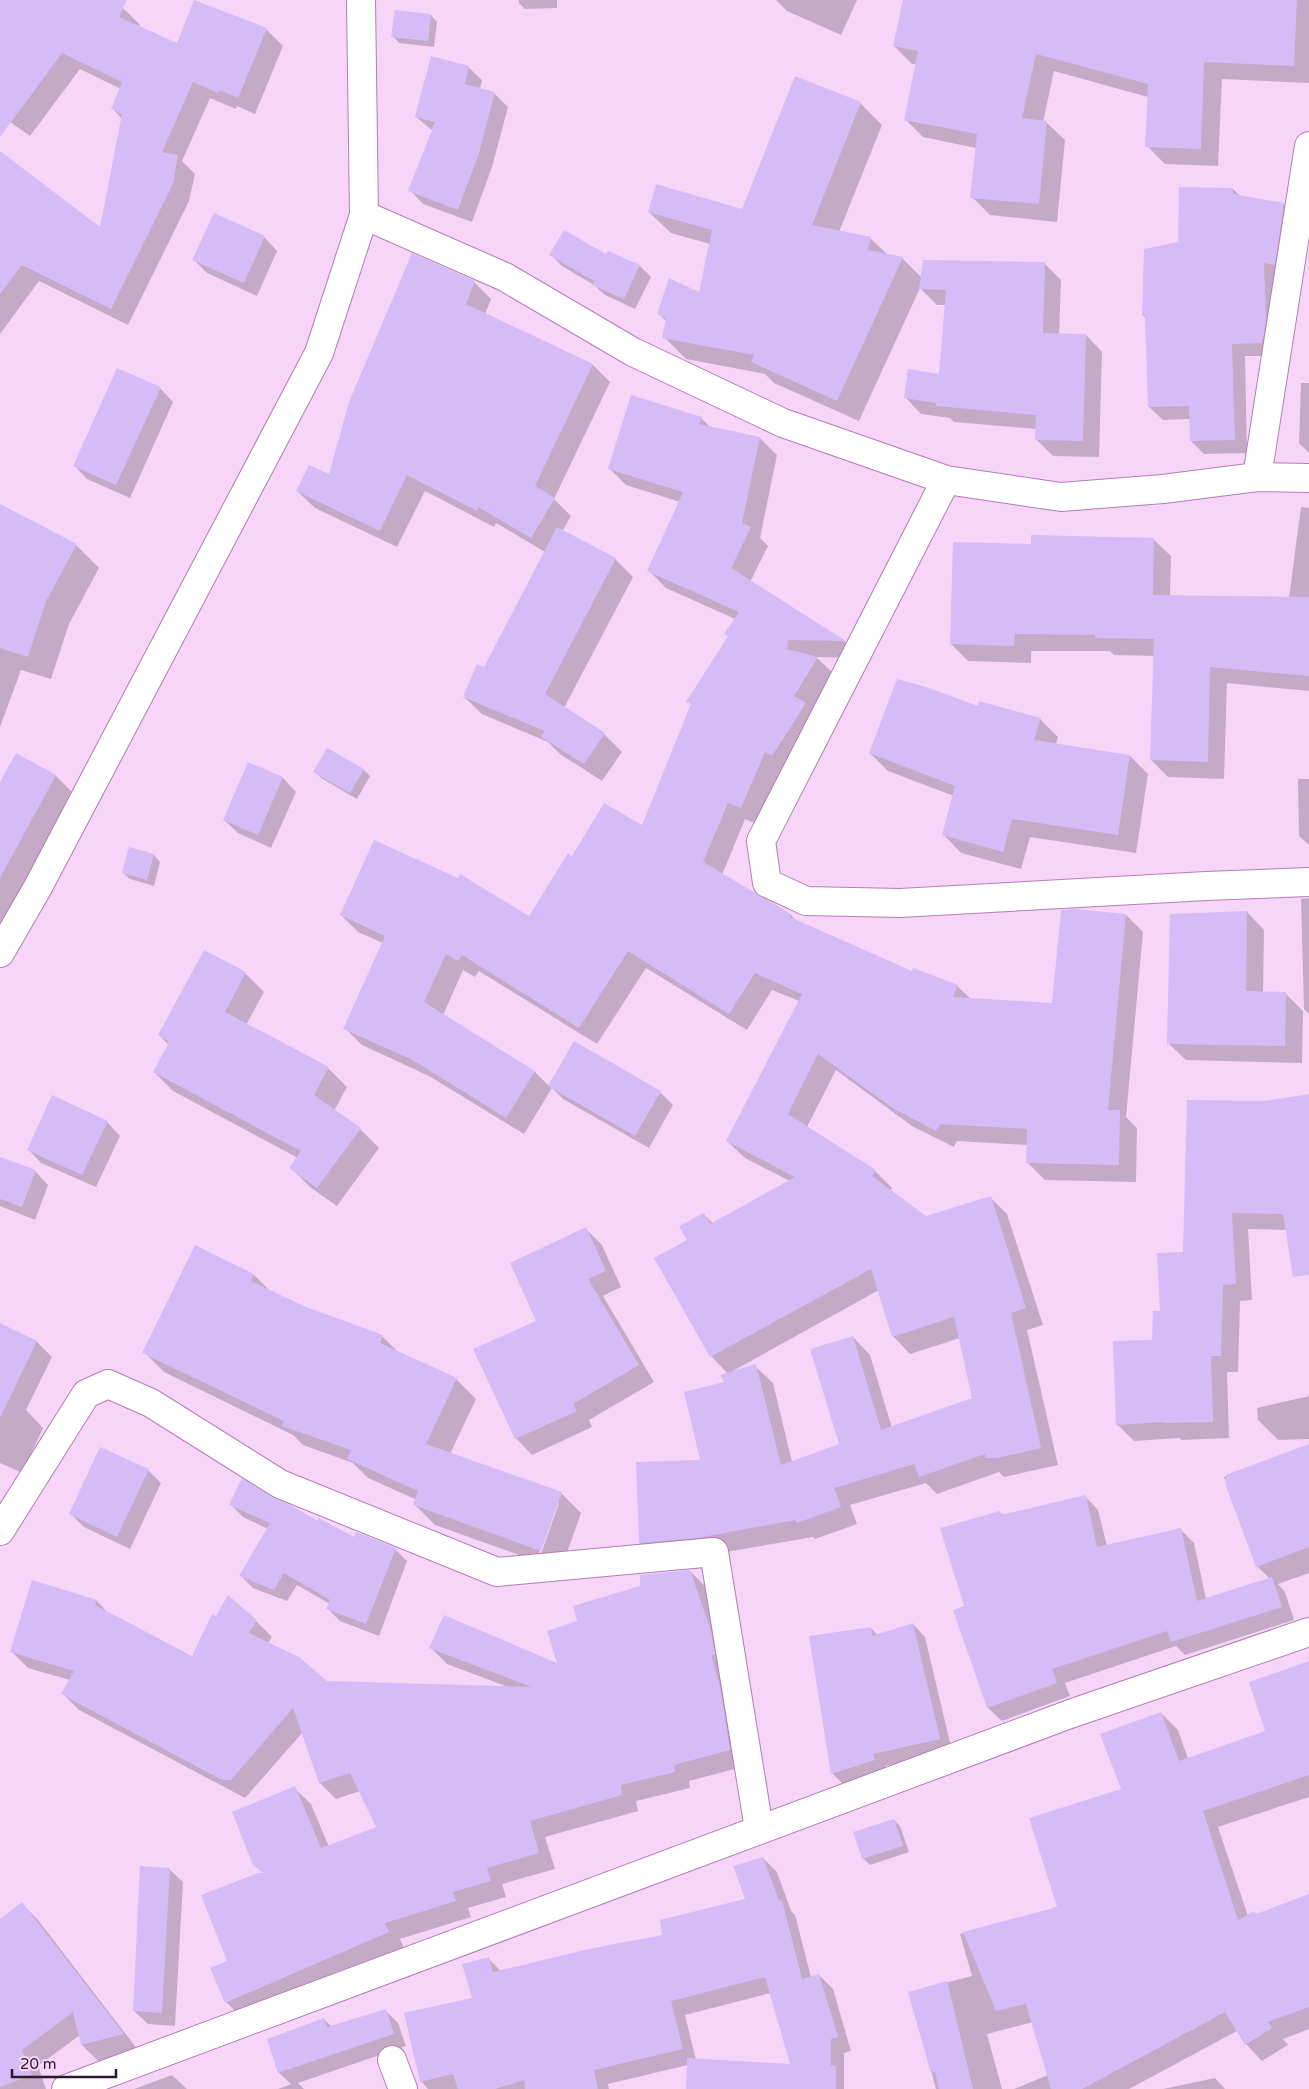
<svg xmlns="http://www.w3.org/2000/svg" width="1309" height="2089" font-family="'Varela Round',sans-serif">
	<rect width="100%" height="100%" fill="#f7d5f9"/>
	<g fill="#0003" fill-rule="evenodd">
		<path d="M 0,0 L 107,0 L 123,8 L 140,25 L 139,27 L 178,44 L 266,29 L 283,46 L 255,114 L 237,106 L 236,109 L 210,98 L 182,161 L 195,174 L 189,201 L 128,325 L 39,281 L 0,334 L 0,152 L 101,229 L 122,119 L 112,108 L 121,89 L 80,69 L 30,136 L 0,115 Z"/>
		<path d="M 519,0 L 557,0 L 557,8 L 525,9 L 519,3 Z"/>
		<path d="M 776,0 L 857,0 L 841,35 L 787,11 Z"/>
		<path d="M 904,0 L 1309,0 L 1309,83 L 1222,79 L 1218,166 L 1165,164 L 1147,146 L 1148,97 L 1054,71 L 1043,122 L 1046,122 L 1065,140 L 1057,222 L 990,215 L 972,197 L 976,148 L 923,137 L 905,119 L 916,64 L 912,64 L 894,46 Z"/>
		<path d="M 431,15 L 437,22 L 434,47 L 399,43 L 393,36 Z"/>
		<path d="M 468,67 L 482,80 L 480,89 L 494,93 L 508,107 L 492,167 L 472,222 L 423,204 L 410,190 L 433,131 L 416,117 Z"/>
		<path d="M 860,103 L 882,125 L 839,232 L 870,238 L 888,255 L 902,258 L 922,278 L 1044,263 L 1061,280 L 1059,335 L 1086,335 L 1102,352 L 1099,457 L 1053,456 L 1036,439 L 1036,429 L 954,422 L 950,418 L 921,414 L 905,397 L 940,376 L 946,305 L 937,305 L 920,288 L 859,421 L 774,383 L 765,374 L 686,359 L 664,337 L 667,322 L 659,314 L 700,294 L 710,244 L 671,233 L 649,212 L 743,211 Z"/>
		<path d="M 1233,189 L 1240,196 L 1284,205 L 1297,218 L 1275,356 L 1245,356 L 1247,453 L 1204,454 L 1191,441 L 1190,419 L 1163,420 L 1149,407 L 1147,319 L 1143,316 L 1180,243 Z"/>
		<path d="M 264,237 L 277,251 L 257,296 L 207,273 L 194,260 Z"/>
		<path d="M 608,252 L 640,266 L 651,277 L 635,309 L 605,295 L 594,285 L 562,266 L 551,255 L 607,256 Z"/>
		<path d="M 474,282 L 491,299 L 485,314 L 593,365 L 610,382 L 554,499 L 571,516 L 562,532 L 615,559 L 633,577 L 564,708 L 604,734 L 622,752 L 602,781 L 560,754 L 548,742 L 482,714 L 464,697 L 485,668 L 545,552 L 496,523 L 494,527 L 425,491 L 397,547 L 315,508 L 297,491 L 330,476 Z"/>
		<path d="M 1301,383 L 1309,383 L 1309,453 L 1299,443 Z"/>
		<path d="M 160,388 L 173,402 L 130,498 L 87,479 L 74,465 Z"/>
		<path d="M 701,418 L 711,428 L 760,438 L 777,455 L 760,538 L 768,546 L 750,582 L 845,642 L 861,658 L 816,657 L 835,675 L 812,711 L 822,721 L 789,773 L 782,768 L 759,825 L 745,819 L 722,875 L 791,915 L 797,922 L 912,973 L 957,986 L 971,999 L 1053,1004 L 1126,915 L 1143,932 L 1126,1117 L 1137,1128 L 1136,1182 L 1045,1180 L 1028,1163 L 1028,1145 L 957,1141 L 954,1147 L 912,1126 L 836,1070 L 807,1127 L 875,1171 L 892,1188 L 890,1191 L 925,1218 L 990,1197 L 1007,1214 L 1043,1325 L 1027,1330 L 1058,1465 L 1004,1477 L 999,1472 L 937,1494 L 926,1483 L 850,1505 L 857,1524 L 815,1539 L 813,1537 L 715,1554 L 657,1560 L 640,1543 L 702,1462 L 728,1374 L 711,1356 L 689,1241 L 704,1215 L 713,1223 L 790,1181 L 745,1158 L 727,1141 L 799,1001 L 772,990 L 747,1030 L 646,968 L 597,1044 L 479,971 L 475,977 L 463,970 L 443,1015 L 535,1072 L 549,1086 L 660,1092 L 673,1105 L 649,1148 L 563,1099 L 552,1088 L 524,1134 L 429,1076 L 362,1045 L 345,1028 L 383,943 L 358,932 L 341,915 L 530,918 L 573,858 L 642,827 L 692,705 L 688,701 L 729,637 L 726,634 L 735,619 L 666,588 L 648,570 L 680,502 L 626,485 L 609,468 ZM 879,1290 L 893,1336 L 910,1354 L 960,1338 L 974,1399 L 892,1428 L 870,1355 L 853,1337 L 840,1445 L 792,1462 L 773,1383 L 755,1366 L 731,1372 Z"/>
		<path d="M 0,505 L 76,545 L 99,568 L 69,624 L 51,679 L 21,670 L 0,727 Z"/>
		<path d="M 1301,507 L 1309,508 L 1309,691 L 1227,683 L 1224,779 L 1168,777 L 1151,760 L 1155,656 L 1114,655 L 1110,651 L 1031,651 L 1031,663 L 968,661 L 951,644 L 1032,545 L 1153,539 L 1171,556 L 1170,596 L 1289,598 Z"/>
		<path d="M 978,708 L 1040,719 L 1058,737 L 1056,744 L 1130,756 L 1148,774 L 1136,853 L 1030,837 L 1021,869 L 961,853 L 943,834 L 954,796 L 888,771 L 870,753 Z"/>
		<path d="M 327,749 L 364,770 L 370,776 L 357,799 L 321,778 L 315,772 Z"/>
		<path d="M 16,755 L 56,776 L 73,793 L 0,928 L 0,784 Z"/>
		<path d="M 249,764 L 283,778 L 296,792 L 271,848 L 238,833 L 224,820 Z"/>
		<path d="M 1298,779 L 1309,779 L 1309,845 L 1299,836 Z"/>
		<path d="M 130,849 L 154,855 L 160,862 L 154,886 L 130,879 L 123,873 Z"/>
		<path d="M 1309,898 L 1309,1014 L 1304,1009 L 1301,899 Z"/>
		<path d="M 1247,912 L 1264,930 L 1263,993 L 1285,993 L 1303,1011 L 1302,1063 L 1186,1060 L 1168,1043 Z"/>
		<path d="M 245,973 L 264,992 L 246,1025 L 328,1068 L 347,1087 L 334,1111 L 360,1129 L 379,1148 L 337,1206 L 310,1187 L 291,1168 L 298,1158 L 173,1091 L 154,1072 L 169,1045 L 159,1035 Z"/>
		<path d="M 1309,1095 L 1309,1253 L 1287,1230 L 1248,1229 L 1252,1300 L 1240,1301 L 1238,1372 L 1227,1372 L 1229,1438 L 1181,1440 L 1180,1438 L 1134,1441 L 1117,1424 L 1153,1341 L 1161,1313 L 1184,1253 L 1265,1103 Z"/>
		<path d="M 107,1122 L 120,1136 L 96,1187 L 41,1163 L 28,1149 Z"/>
		<path d="M 0,1158 L 35,1171 L 48,1185 L 35,1220 L 0,1206 Z"/>
		<path d="M 586,1229 L 602,1245 L 621,1287 L 603,1296 L 654,1382 L 589,1420 L 592,1427 L 532,1455 L 516,1438 L 538,1321 Z"/>
		<path d="M 195,1247 L 254,1275 L 271,1292 L 305,1308 L 382,1336 L 398,1352 L 456,1379 L 476,1399 L 450,1454 L 561,1493 L 581,1513 L 561,1570 L 435,1525 L 415,1505 L 417,1500 L 368,1478 L 353,1463 L 303,1445 L 293,1435 L 164,1372 L 144,1352 ZM 557,1503 L 559,1503 L 540,1557 L 538,1556 Z"/>
		<path d="M 0,1325 L 37,1342 L 52,1357 L 26,1410 L 43,1428 L 22,1473 L 0,1463 Z"/>
		<path d="M 1309,1396 L 1309,1439 L 1278,1440 L 1258,1420 L 1257,1408 Z"/>
		<path d="M 1309,1445 L 1309,1573 L 1278,1584 L 1285,1592 L 1294,1620 L 1185,1655 L 1176,1646 L 1065,1683 L 1070,1696 L 1002,1721 L 988,1708 L 954,1611 L 966,1607 L 999,1512 L 1003,1515 L 1085,1496 L 1098,1510 L 1107,1546 L 1181,1530 L 1194,1543 L 1206,1599 L 1270,1579 L 1257,1566 L 1224,1477 Z"/>
		<path d="M 148,1470 L 161,1483 L 130,1549 L 84,1527 L 71,1514 Z"/>
		<path d="M 231,1505 L 318,1523 L 355,1539 L 395,1549 L 407,1561 L 379,1636 L 340,1621 L 328,1609 L 330,1604 L 297,1585 L 287,1601 L 253,1588 L 241,1576 L 268,1529 L 243,1517 Z"/>
		<path d="M 690,1571 L 706,1587 L 746,1766 L 689,1781 L 690,1788 L 636,1801 L 638,1811 L 545,1837 L 555,1869 L 502,1884 L 506,1897 L 468,1908 L 471,1917 L 400,1939 L 404,1948 L 242,2018 L 226,2002 L 228,1962 L 265,1874 L 294,1788 L 311,1804 L 329,1847 L 378,1828 L 360,1791 L 336,1799 L 320,1783 L 303,1732 L 245,1798 L 79,1710 L 63,1694 L 70,1680 L 28,1668 L 12,1652 L 33,1582 L 97,1601 L 110,1615 L 192,1658 L 256,1621 L 272,1637 L 268,1643 L 326,1682 L 508,1687 L 447,1664 L 431,1648 L 559,1665 L 578,1622 Z"/>
		<path d="M 913,1624 L 925,1637 L 952,1751 L 885,1766 L 887,1773 L 845,1786 L 832,1773 L 870,1628 L 878,1635 Z"/>
		<path d="M 1309,1663 L 1309,1797 L 1218,1827 L 1248,1916 L 1256,1915 L 1309,1896 L 1309,2029 L 1283,2039 L 1288,2045 L 1262,2061 L 1246,2044 L 1237,2031 L 1129,2089 L 1014,2089 L 1048,2075 L 1033,2022 L 987,2034 L 1002,2089 L 936,2089 L 910,1992 L 972,1976 L 960,1934 L 1059,1908 L 1123,1790 L 1161,1713 L 1178,1730 L 1188,1759 L 1267,1731 Z"/>
		<path d="M 894,1820 L 900,1826 L 909,1852 L 870,1865 L 863,1858 Z"/>
		<path d="M 763,1858 L 777,1872 L 791,1911 L 795,1915 L 811,1977 L 819,1975 L 833,1989 L 851,2051 L 844,2053 L 844,2089 L 687,2089 L 688,2065 L 608,2084 L 609,2089 L 428,2089 L 421,2081 L 473,1999 L 488,1958 L 501,1971 L 664,1936 L 746,1900 ZM 771,1993 L 791,2065 L 696,2060 L 685,2015 Z"/>
		<path d="M 169,1869 L 183,1882 L 175,2026 L 148,2024 L 134,2011 Z"/>
		<path d="M 22,1904 L 38,1920 L 138,2050 L 98,2061 L 82,2045 L 80,2035 L 38,2066 L 46,2089 L 0,2089 L 0,1921 Z"/>
		<path d="M 386,2011 L 398,2023 L 406,2046 L 298,2083 L 304,2089 L 278,2089 L 291,2084 L 279,2073 L 268,2040 L 324,2019 L 332,2027 Z"/>
		<path d="M 172,2075 L 187,2089 L 134,2089 Z"/>
		<path d="M 1215,2078 L 1225,2089 L 1163,2089 Z"/>
	</g>
	<g fill="#d6bcf7">
		<path d="M 0,0 L 127,0 L 119,17 L 177,43 L 194,0 L 267,28 L 238,98 L 220,90 L 218,93 L 193,82 L 162,152 L 178,155 L 173,184 L 111,309 L 22,265 L 0,294 L 0,151 L 100,227 L 122,114 L 111,109 L 122,82 L 62,53 L 0,137 Z"/>
		<path d="M 903,0 L 1297,0 L 1294,66 L 1204,62 L 1201,149 L 1145,147 L 1148,84 L 1036,54 L 1022,118 L 1047,121 L 1039,204 L 970,198 L 977,134 L 904,120 L 918,51 L 893,46 Z"/>
		<path d="M 395,10 L 431,14 L 428,41 L 391,37 Z"/>
		<path d="M 431,56 L 469,66 L 465,84 L 495,92 L 479,153 L 458,210 L 408,191 L 435,122 L 415,117 Z"/>
		<path d="M 795,76 L 861,102 L 812,225 L 871,237 L 868,250 L 903,257 L 837,401 L 751,362 L 754,355 L 662,338 L 666,318 L 657,314 L 669,278 L 699,292 L 712,230 L 648,212 L 656,184 L 742,209 Z"/>
		<path d="M 1179,187 L 1233,188 L 1233,194 L 1284,203 L 1275,265 L 1264,263 L 1266,322 L 1262,343 L 1232,344 L 1235,440 L 1190,441 L 1189,406 L 1148,407 L 1145,316 L 1142,316 L 1144,249 L 1178,242 Z"/>
		<path d="M 214,213 L 265,236 L 244,283 L 192,260 Z"/>
		<path d="M 564,230 L 606,254 L 608,251 L 640,265 L 624,299 L 592,285 L 594,281 L 549,255 Z"/>
		<path d="M 412,253 L 475,281 L 466,304 L 593,364 L 535,486 L 555,498 L 531,538 L 478,507 L 477,511 L 407,475 L 380,531 L 296,491 L 309,465 L 329,474 L 349,402 Z"/>
		<path d="M 923,260 L 1045,262 L 1043,333 L 1086,334 L 1083,441 L 1035,440 L 1036,415 L 936,406 L 936,403 L 904,398 L 908,369 L 939,374 L 946,290 L 919,289 Z"/>
		<path d="M 117,368 L 161,387 L 116,485 L 73,466 Z"/>
		<path d="M 631,395 L 702,417 L 699,424 L 760,437 L 742,523 L 751,527 L 731,568 L 846,641 L 788,640 L 787,649 L 818,657 L 794,696 L 806,703 L 772,756 L 765,752 L 741,808 L 728,803 L 703,862 L 791,914 L 790,917 L 912,971 L 913,968 L 958,985 L 953,997 L 1052,1003 L 1061,910 L 1076,909 L 1126,914 L 1108,1110 L 1120,1110 L 1119,1165 L 1026,1163 L 1027,1129 L 940,1124 L 936,1131 L 894,1109 L 818,1054 L 788,1114 L 876,1170 L 872,1176 L 926,1216 L 991,1196 L 1026,1308 L 1011,1313 L 1041,1448 L 997,1458 L 985,1458 L 985,1454 L 919,1477 L 914,1464 L 834,1488 L 841,1507 L 797,1523 L 796,1520 L 697,1538 L 639,1543 L 636,1462 L 700,1460 L 684,1392 L 724,1382 L 720,1375 L 756,1364 L 781,1465 L 839,1444 L 810,1349 L 853,1336 L 881,1430 L 972,1398 L 954,1317 L 892,1337 L 871,1269 L 710,1357 L 654,1258 L 687,1240 L 679,1226 L 704,1213 L 710,1224 L 795,1177 L 726,1141 L 802,994 L 755,973 L 729,1014 L 628,951 L 579,1028 L 462,955 L 458,961 L 446,954 L 424,1002 L 535,1071 L 506,1118 L 411,1059 L 343,1029 L 385,936 L 340,915 L 374,840 L 458,878 L 460,874 L 529,916 L 568,853 L 572,856 L 604,803 L 642,825 L 691,704 L 686,702 L 728,636 L 724,634 L 739,612 L 647,571 L 683,492 L 608,469 Z"/>
		<path d="M 0,504 L 77,544 L 46,601 L 28,657 L 0,648 Z"/>
		<path d="M 557,527 L 616,558 L 545,694 L 605,733 L 584,764 L 541,737 L 545,731 L 463,697 L 477,664 L 484,667 Z"/>
		<path d="M 1031,535 L 1154,538 L 1153,595 L 1309,597 L 1309,676 L 1210,667 L 1208,762 L 1150,760 L 1154,639 L 1095,638 L 1095,635 L 1015,634 L 1014,646 L 950,644 L 953,542 L 1031,544 Z"/>
		<path d="M 897,679 L 926,687 L 978,706 L 979,701 L 1041,718 L 1034,740 L 1130,755 L 1118,835 L 1012,819 L 1003,852 L 942,835 L 955,786 L 869,753 Z"/>
		<path d="M 327,748 L 364,769 L 350,793 L 313,772 Z"/>
		<path d="M 16,753 L 56,775 L 0,878 L 0,782 Z"/>
		<path d="M 248,762 L 283,777 L 258,835 L 223,820 Z"/>
		<path d="M 129,847 L 154,854 L 147,880 L 122,873 Z"/>
		<path d="M 1247,911 L 1246,991 L 1286,992 L 1285,1046 L 1167,1044 L 1170,914 Z"/>
		<path d="M 204,950 L 246,972 L 225,1012 L 329,1067 L 314,1095 L 361,1128 L 317,1188 L 289,1168 L 301,1151 L 153,1072 L 169,1042 L 158,1035 Z"/>
		<path d="M 574,1041 L 661,1091 L 635,1136 L 548,1086 Z"/>
		<path d="M 1309,1094 L 1309,1275 L 1293,1277 L 1283,1214 L 1232,1213 L 1236,1284 L 1223,1285 L 1221,1356 L 1211,1356 L 1213,1422 L 1163,1423 L 1163,1422 L 1116,1425 L 1113,1341 L 1152,1340 L 1153,1311 L 1160,1311 L 1157,1253 L 1183,1252 L 1187,1100 L 1265,1101 Z"/>
		<path d="M 52,1095 L 108,1121 L 82,1175 L 27,1150 Z"/>
		<path d="M 0,1157 L 36,1170 L 22,1207 L 0,1199 Z"/>
		<path d="M 586,1227 L 606,1271 L 588,1279 L 639,1365 L 573,1404 L 577,1411 L 515,1439 L 473,1349 L 536,1321 L 510,1263 Z"/>
		<path d="M 195,1245 L 254,1274 L 251,1281 L 306,1307 L 383,1335 L 380,1343 L 457,1378 L 426,1444 L 562,1492 L 541,1551 L 413,1505 L 418,1491 L 347,1459 L 351,1450 L 282,1426 L 284,1421 L 142,1353 Z"/>
		<path d="M 0,1323 L 37,1341 L 0,1418 Z"/>
		<path d="M 1309,1444 L 1309,1547 L 1256,1567 L 1226,1486 L 1226,1475 Z"/>
		<path d="M 100,1447 L 149,1469 L 117,1537 L 69,1514 Z"/>
		<path d="M 242,1478 L 272,1497 L 292,1506 L 318,1521 L 319,1518 L 354,1537 L 356,1532 L 396,1548 L 366,1624 L 326,1609 L 330,1600 L 284,1573 L 274,1590 L 239,1576 L 270,1523 L 229,1505 Z"/>
		<path d="M 1086,1495 L 1097,1547 L 1181,1528 L 1197,1601 L 1272,1577 L 1282,1607 L 1171,1642 L 1167,1631 L 1052,1669 L 1057,1683 L 987,1708 L 953,1610 L 964,1606 L 940,1528 L 1000,1511 L 1001,1515 Z"/>
		<path d="M 690,1570 L 711,1631 L 715,1654 L 711,1655 L 720,1686 L 730,1750 L 674,1765 L 675,1772 L 621,1785 L 622,1795 L 530,1821 L 539,1853 L 487,1868 L 491,1881 L 453,1892 L 456,1901 L 385,1923 L 389,1932 L 225,2003 L 210,1968 L 227,1961 L 201,1895 L 258,1873 L 263,1873 L 253,1865 L 232,1812 L 295,1786 L 321,1848 L 376,1827 L 350,1773 L 319,1783 L 293,1708 L 231,1780 L 222,1780 L 61,1694 L 74,1671 L 10,1652 L 32,1580 L 97,1600 L 95,1605 L 192,1656 L 212,1614 L 216,1616 L 228,1595 L 257,1620 L 249,1633 L 299,1657 L 327,1681 L 532,1687 L 429,1648 L 444,1615 L 557,1663 L 547,1631 L 577,1621 L 573,1606 L 640,1586 L 640,1575 Z"/>
		<path d="M 913,1623 L 940,1739 L 873,1754 L 875,1760 L 831,1774 L 809,1636 L 871,1627 L 872,1636 Z"/>
		<path d="M 1309,1661 L 1309,1775 L 1203,1811 L 1238,1920 L 1254,1911 L 1256,1914 L 1309,1894 L 1309,2007 L 1268,2022 L 1272,2028 L 1245,2045 L 1225,2012 L 1082,2089 L 1051,2089 L 1026,2004 L 996,2011 L 963,1932 L 1057,1907 L 1029,1818 L 1121,1789 L 1100,1734 L 1161,1712 L 1179,1761 L 1265,1731 L 1249,1682 Z"/>
		<path d="M 894,1819 L 903,1846 L 862,1859 L 853,1832 Z"/>
		<path d="M 763,1857 L 779,1901 L 782,1900 L 802,1979 L 819,1974 L 838,2037 L 831,2039 L 831,2066 L 836,2066 L 836,2089 L 686,2089 L 687,2058 L 790,2064 L 765,1977 L 671,2001 L 683,2049 L 594,2070 L 598,2089 L 525,2089 L 524,2080 L 495,2089 L 458,2089 L 453,2074 L 420,2082 L 404,2013 L 472,1998 L 462,1964 L 489,1957 L 493,1972 L 589,1949 L 662,1935 L 660,1920 L 745,1899 L 733,1866 Z"/>
		<path d="M 140,1866 L 170,1868 L 162,2013 L 133,2011 Z"/>
		<path d="M 22,1902 L 124,2034 L 81,2045 L 73,2012 L 22,2050 L 32,2075 L 0,2087 L 0,1919 Z"/>
		<path d="M 947,1981 L 973,2089 L 939,2089 L 935,2072 L 931,2073 L 908,1992 Z"/>
		<path d="M 386,2009 L 394,2034 L 278,2073 L 267,2039 L 324,2018 L 327,2027 Z"/>
	</g>
	<g fill="none" stroke-linecap="round" stroke-linejoin="round">
		<g stroke="#b37db6" stroke-width="30">
			<g id="minor">
				<path d="M 364,215 L 505,277 L 633,352 L 783,423 L 946,480 L 1061,497 L 1163,489 L 1257,477 L 1309,478"/>
				<path d="M 1257,477 L 1309,146"/>
				<path d="M 946,480 L 761,841 L 767,883 L 806,901 L 900,903 L 1206,886 L 1309,882"/>
				<path d="M 0,1531 L 86,1394 L 108,1384 L 151,1403 L 280,1484 L 497,1572 L 714,1552 L 759,1829"/>
				<path d="M 392,2060 L 403,2089"/>
			</g>
		</g>
		<g stroke="#b37db6" stroke-width="30">
			<g id="tertiary">
				<path d="M 0,953 L 38,887 L 319,353 L 364,215 L 361,0"/>
				<path d="M 66,2089 L 1070,1714 L 1309,1632"/>
			</g>
		</g>
		<use href="#minor" stroke="#fff" stroke-width="28"/>
		<use href="#tertiary" stroke="#fff" stroke-width="28"/>
	</g>
	<path d="M12 2069v8h104v-8" fill="none" stroke="#2d182f" stroke-width="2.5"/>
	<text x="20" y="2069" font-size="15" fill="#2d182f" stroke="#f7d5f9" stroke-width="4" paint-order="stroke">20 m</text>
</svg>
